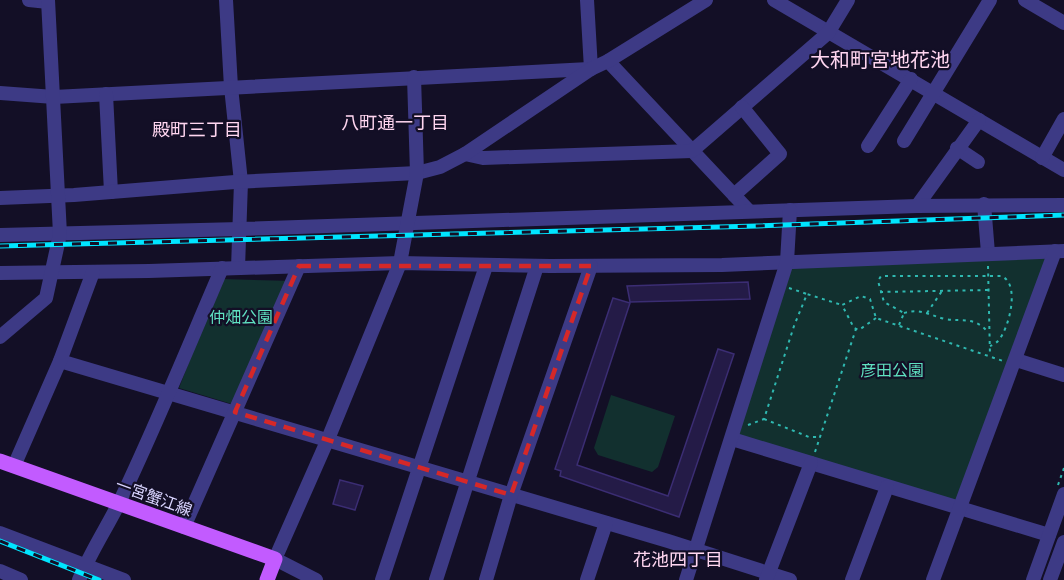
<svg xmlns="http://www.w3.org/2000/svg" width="1064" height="580" font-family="'Asap Condensed','Noto Sans JP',sans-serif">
	<rect width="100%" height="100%" fill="#130f26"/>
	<g fill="#12302f">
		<path d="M 1051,254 L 959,505 L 733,438 L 792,265 Z"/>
		<path d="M 221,279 L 293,281 L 235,405 L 179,388 Z"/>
		<path d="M 611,395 L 675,416 L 658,467 L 652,472 L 598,455 L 594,448 Z"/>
	</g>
	<g fill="#241b47" stroke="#3b2d73" stroke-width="1.5">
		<path d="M 748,282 L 750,299 L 630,302 L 627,286 Z"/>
		<path d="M 613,298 L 630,303 L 577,465 L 668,496 L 718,349 L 734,354 L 679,517 L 560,476 L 561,471 L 555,469 Z"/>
		<path d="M 340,480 L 363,486 L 355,510 L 333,504 Z"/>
	</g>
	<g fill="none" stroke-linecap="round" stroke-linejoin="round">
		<g stroke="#2fb8b0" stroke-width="2" stroke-dasharray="3 4.5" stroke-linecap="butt">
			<path d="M 988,266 L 990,356"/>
			<path d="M 789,288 L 807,294"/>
			<path d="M 880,292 L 989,290"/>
			<path d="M 904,313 C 920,308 929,315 945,319 C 962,322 974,316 988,332"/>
			<path d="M 927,313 L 942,291"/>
			<path d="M 876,318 L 859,330 L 854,328 L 842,305 L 861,296 L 870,299 L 876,318 L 1003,361"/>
			<path d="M 899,325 L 904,313 L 884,302 L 878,281 L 881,276 L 1001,276 C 1021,283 1009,329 998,341 C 996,343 993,345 990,346"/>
			<path d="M 764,419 L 809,437 L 820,437"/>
			<path d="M 748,425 L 764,419 L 794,326 L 807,294 L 842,305"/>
			<path d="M 815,452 L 856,329"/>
			<path d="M 1058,485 L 1064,468"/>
		</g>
		<g stroke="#3d3a85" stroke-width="14">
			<path d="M 29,0 L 48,2"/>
			<path d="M 226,0 L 231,87 L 241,182 L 238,268"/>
			<path d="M 587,0 L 591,69"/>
			<path d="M 774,0 L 1064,170"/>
			<path d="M 1025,0 L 1064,23"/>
			<path d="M 608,61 L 749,211"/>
			<path d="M 0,93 L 54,97 L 589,69"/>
			<path d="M 106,94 L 111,192"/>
			<path d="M 904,141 L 990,0"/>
			<path d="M 868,146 L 911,79"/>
			<path d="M 957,148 L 978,162"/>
			<path d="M 465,154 L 483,158 L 692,151 L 828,33 L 848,0"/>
			<path d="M 1042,158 L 1064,119"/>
			<path d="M 734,195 L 780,154 L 742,107"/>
			<path d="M 0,198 L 74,195 L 235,182 L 417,173 L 440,167 L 465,154 L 591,69 L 608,61 L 706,0"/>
			<path d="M 984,204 L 988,253"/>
			<path d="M 917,206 L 979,120"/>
			<path d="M 0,235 L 240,229 L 917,206 L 1064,205"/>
			<path d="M 0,273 L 149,271 L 400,263 L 550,266 L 722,265 L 1064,251"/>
			<path d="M 0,337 L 46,298 L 60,234 L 48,0"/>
			<path d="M 1016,360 L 1064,375"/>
			<path d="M 60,361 L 668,541 L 790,580"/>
			<path d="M 732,439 L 1049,535"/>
			<path d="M 14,466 L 60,361 L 93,272"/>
			<path d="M 184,527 L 299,266"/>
			<path d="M 0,533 L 124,580"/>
			<path d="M 0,571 L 21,580"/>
			<path d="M 79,580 C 90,553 106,529 119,503 C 156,426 188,347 222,268"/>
			<path d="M 316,580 L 275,559 L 328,439 L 400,263 L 417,173 L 414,77"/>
			<path d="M 382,580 L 486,266"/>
			<path d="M 436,580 L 537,266"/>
			<path d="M 486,580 L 511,495 L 591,266"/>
			<path d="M 587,580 L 606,523"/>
			<path d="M 686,580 L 787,262 L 790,210"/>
			<path d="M 766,580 L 811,463"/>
			<path d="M 852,580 L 887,487"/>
			<path d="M 933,580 L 1055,251"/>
			<path d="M 1033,580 L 1064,494"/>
			<path d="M 1050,580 L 1064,542"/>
		</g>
		<path stroke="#c25bff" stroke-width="15" d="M 0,461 L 275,559 L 267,580"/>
		<g stroke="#00e5ff" stroke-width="5">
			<g id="rail">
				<path d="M 0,246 L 757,226 L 1064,215"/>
				<path d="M 0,541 L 99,580"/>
			</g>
		</g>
		<use href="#rail" stroke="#130f26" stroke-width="3" stroke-dasharray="9" stroke-linecap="butt"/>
	</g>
	<path fill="none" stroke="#d62828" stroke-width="4.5" stroke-dasharray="12 8" stroke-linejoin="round" d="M 299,266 L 591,266 L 511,495 L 235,412 Z"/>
	<g text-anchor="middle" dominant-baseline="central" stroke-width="4.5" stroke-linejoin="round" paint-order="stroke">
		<g font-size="16" fill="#5fe0c0" stroke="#130f26">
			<text x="241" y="317">仲畑公園</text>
			<text x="892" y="370">彦田公園</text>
		</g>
		<g font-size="16" fill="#d9d4ff" stroke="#130f26">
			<text transform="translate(154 497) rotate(20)">一宮蟹江線</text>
		</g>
		<g font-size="18" fill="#ffd6f0" stroke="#130f26">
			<text x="395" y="122">八町通一丁目</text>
			<text x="197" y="129">殿町三丁目</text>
			<text x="678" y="559">花池四丁目</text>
		</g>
		<g font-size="20" fill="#ffd6f0" stroke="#130f26">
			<text x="880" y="59">大和町宮地花池</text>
		</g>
	</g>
</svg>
